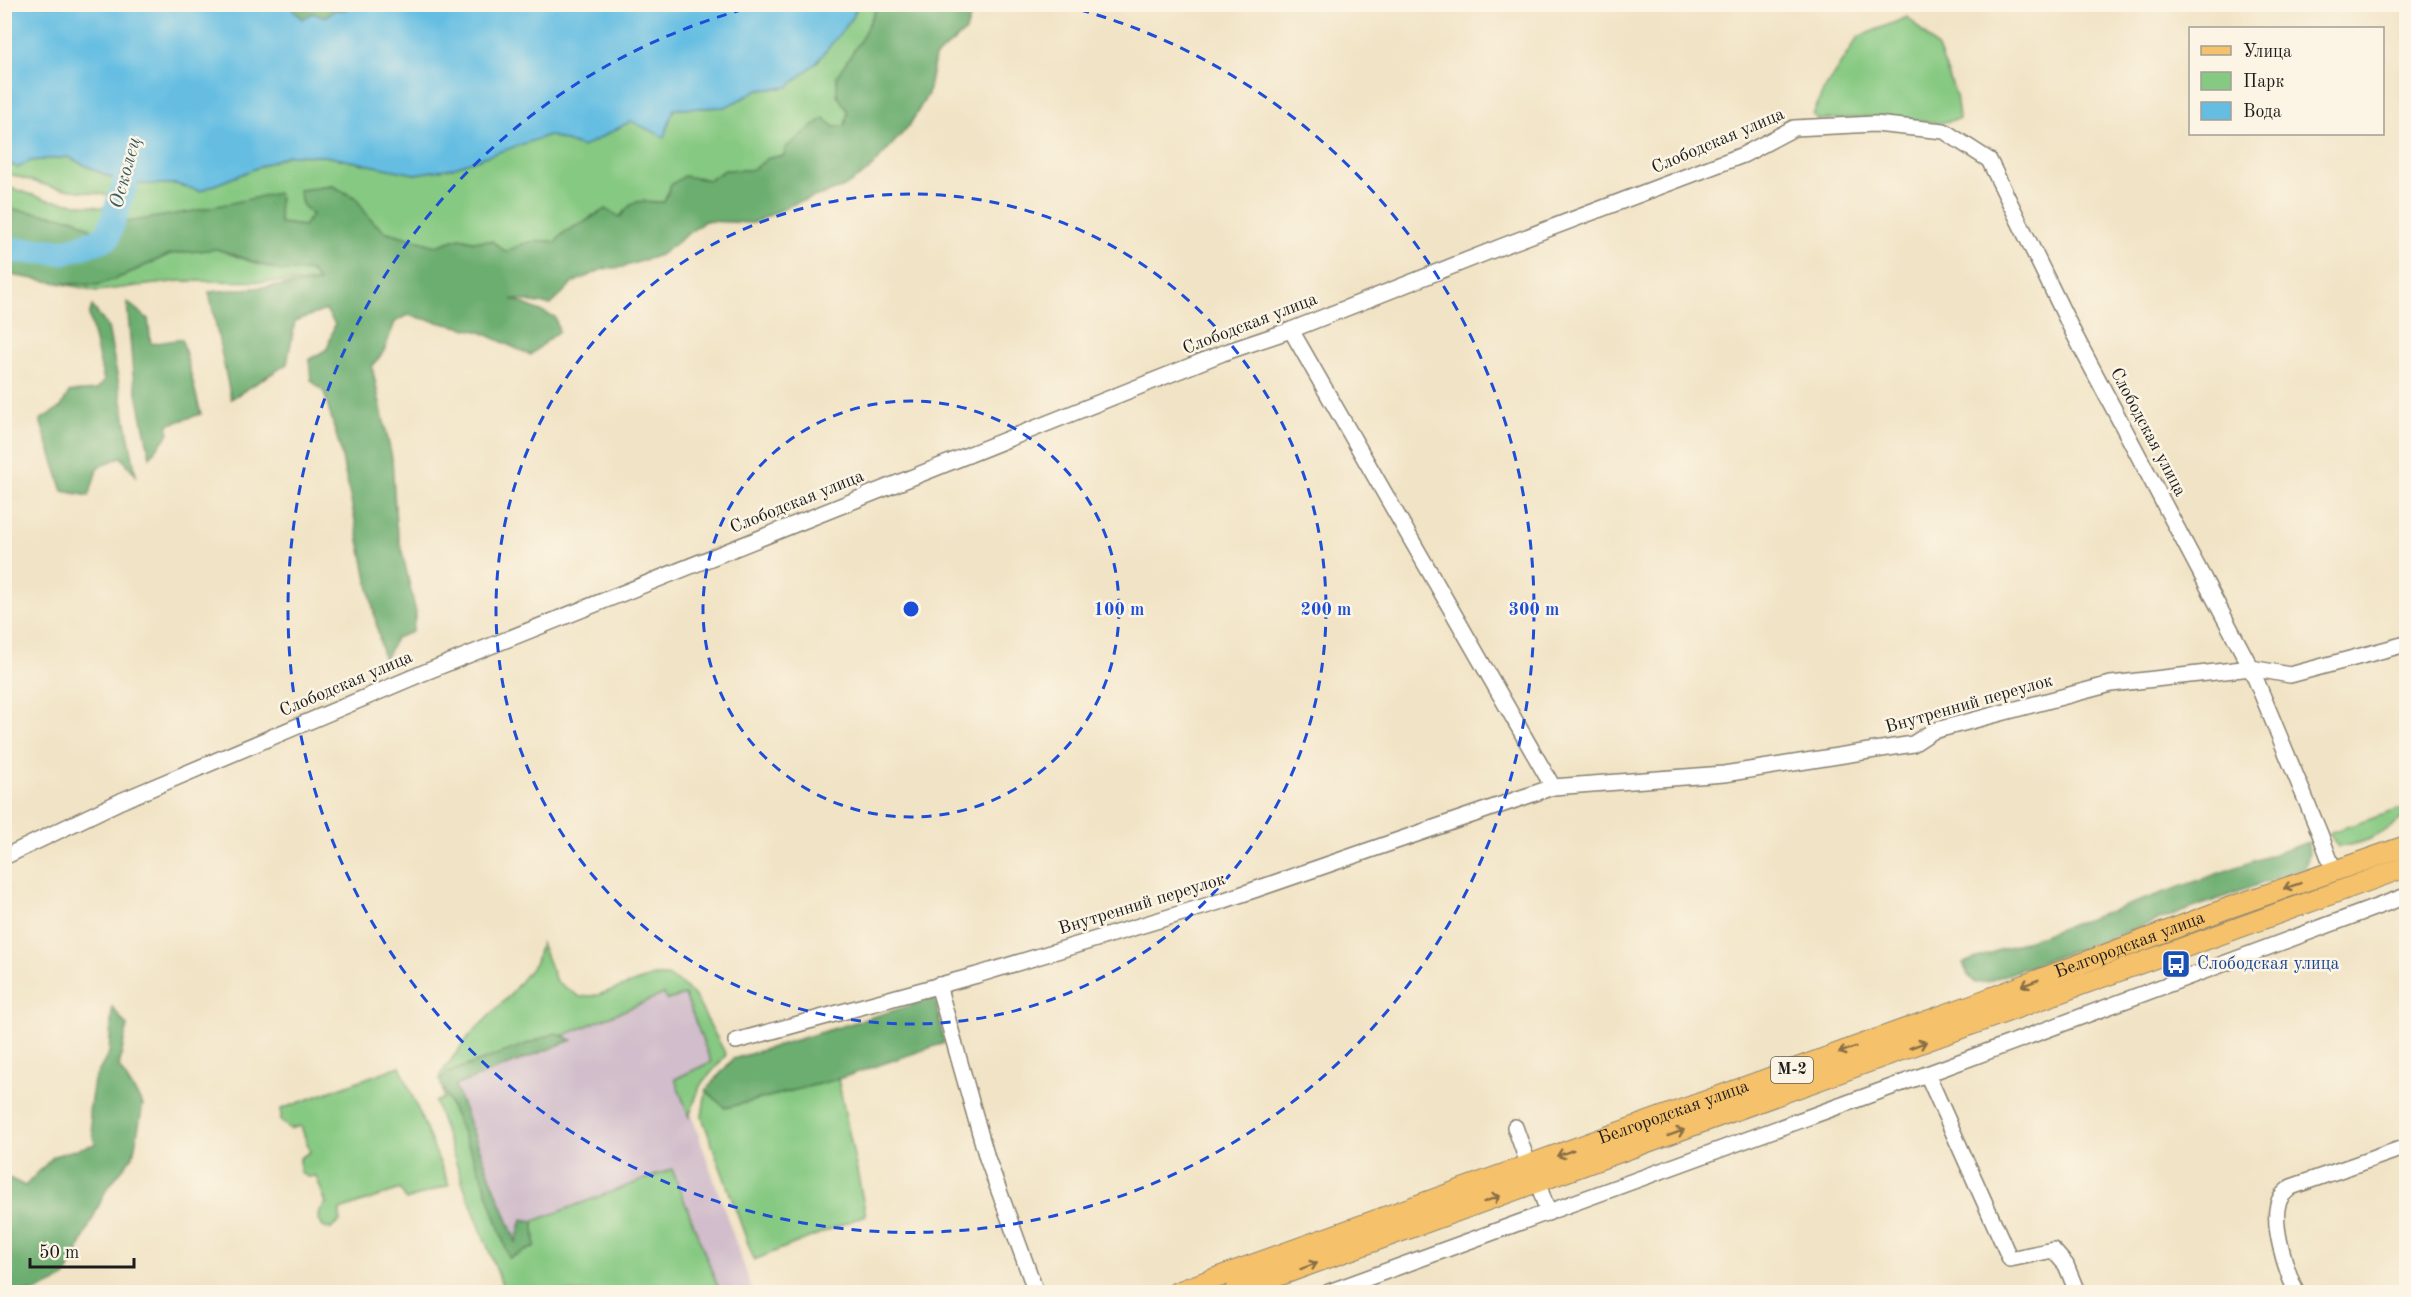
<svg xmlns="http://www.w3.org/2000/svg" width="2411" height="1297" font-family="'Old Standard TT',serif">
	<rect width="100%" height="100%" fill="#fcf5e5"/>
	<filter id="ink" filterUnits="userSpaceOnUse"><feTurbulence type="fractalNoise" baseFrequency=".0167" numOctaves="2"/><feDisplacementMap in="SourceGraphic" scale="12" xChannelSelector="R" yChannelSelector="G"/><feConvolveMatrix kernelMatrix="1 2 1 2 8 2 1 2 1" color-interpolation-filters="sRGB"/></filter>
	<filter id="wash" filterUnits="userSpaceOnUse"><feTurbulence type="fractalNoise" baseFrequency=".008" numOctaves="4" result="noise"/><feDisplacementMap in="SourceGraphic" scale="24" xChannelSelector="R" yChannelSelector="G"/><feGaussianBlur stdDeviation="1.35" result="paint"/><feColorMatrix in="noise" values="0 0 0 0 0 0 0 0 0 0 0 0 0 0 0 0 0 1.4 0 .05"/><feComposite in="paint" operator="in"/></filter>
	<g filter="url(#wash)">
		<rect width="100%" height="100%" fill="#f1e3c5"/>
		<path fill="#d1bdcb" d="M 673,987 L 691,997 L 717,1062 L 687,1102 L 753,1292 L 525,1292 L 442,1079 Z"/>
		<g fill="#86c982" stroke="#51724f" stroke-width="1.5">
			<path d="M 857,5 L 878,5 L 837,95 L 849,111 L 845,126 L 834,127 L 785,156 L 770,157 L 752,170 L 725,170 L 709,180 L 698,177 L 671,186 L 664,202 C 642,202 634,196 620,217 L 593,215 L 586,222 L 578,224 L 556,242 C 536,239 523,242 506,252 L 492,241 L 472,241 L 460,238 L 436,246 L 384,231 L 369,218 L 356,198 L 333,186 L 321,186 L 302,204 L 312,215 L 304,226 L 280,223 L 277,209 L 280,199 L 127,222 L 121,218 L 116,218 L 127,183 L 176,184 L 200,191 L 288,155 L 325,156 L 415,174 L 452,168 L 549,135 L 583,147 L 631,121 L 674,109 L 725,107 L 759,90 L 788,87 L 853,17 Z"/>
			<path d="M 1908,17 L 1938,48 L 1956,95 L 1959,119 L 1940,123 L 1884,116 L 1819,120 L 1813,115 L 1823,91 L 1858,37 Z"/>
			<path d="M 68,157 L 124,184 L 120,197 L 52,187 L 5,173 L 4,161 L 18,168 L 29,161 Z"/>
			<path d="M 4,186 L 49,200 L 114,209 L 106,236 L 103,236 L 75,219 L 5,208 Z"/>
			<path d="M 217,249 C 247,260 278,275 311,270 L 320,282 L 180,281 L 97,291 L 58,283 L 98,285 L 123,276 L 170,254 Z"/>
			<path d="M 2406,807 L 2406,815 C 2383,835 2368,843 2338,847 L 2329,833 Z"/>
			<path d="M 541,943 L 556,981 L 580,997 L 598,995 L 653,976 L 667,976 L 679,982 L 694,995 L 726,1055 L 700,1086 L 689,1117 L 675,1079 L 711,1062 L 685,995 L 667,1000 L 664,994 L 562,1036 L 555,1034 L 448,1073 L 439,1079 L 482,1177 L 509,1258 L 535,1247 L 534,1221 L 672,1169 L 720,1292 L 505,1292 L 465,1189 L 435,1102 L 444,1098 L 440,1075 L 469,1036 L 509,996 L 536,962 Z"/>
			<path d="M 400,1066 L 449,1185 L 406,1200 L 400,1189 L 340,1210 L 340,1221 L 331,1229 L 323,1227 L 319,1220 L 319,1212 L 326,1203 L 316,1176 L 307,1177 L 300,1172 L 300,1158 L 310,1152 L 301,1126 L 290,1129 L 281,1121 L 281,1109 Z"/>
			<path d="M 838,1079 L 866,1215 L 754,1260 L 702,1117 L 706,1090 L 725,1108 Z"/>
		</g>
		<g fill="#6cad70" stroke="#446446" stroke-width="1.5">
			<path d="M 288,5 L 351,5 L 345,10 L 335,10 L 325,17 L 303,19 Z"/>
			<path d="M 878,5 L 974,5 L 966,31 L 935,57 L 928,94 L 909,126 L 868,171 L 844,187 L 796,203 L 753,223 L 705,221 L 660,255 L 623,267 L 603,269 L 572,283 L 551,305 L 512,299 L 555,317 L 559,331 L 530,355 L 481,332 L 407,315 L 395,322 L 384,351 L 372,367 L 392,458 L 396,525 L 416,613 L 412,632 L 396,638 L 384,661 L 340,448 L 324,392 L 311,380 L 309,360 L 327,349 L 335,324 L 326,310 L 295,321 L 287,364 L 231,399 L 209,292 L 319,282 L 311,271 L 281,271 L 217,249 L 170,254 L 123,276 L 98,285 L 58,283 L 5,274 L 5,251 L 64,253 L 109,239 L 121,218 L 127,222 L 194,211 L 278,193 C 281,201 278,212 280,223 L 304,226 L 312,215 L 302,204 L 299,190 L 333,186 L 356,198 L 369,218 L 384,231 L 436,246 L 460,238 L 472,241 L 492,241 L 506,252 C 523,242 536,239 556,242 C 564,229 572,229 584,222 C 591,219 597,213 606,209 L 620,217 C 636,195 640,203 664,202 L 671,185 L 684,176 L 709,180 L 725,170 L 752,170 L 770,157 L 784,156 L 785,148 L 824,118 L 834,127 L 845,126 L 848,111 L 837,95 L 837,76 L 860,41 Z"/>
			<path d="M 5,208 L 75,219 L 103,236 L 63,249 L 5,245 Z"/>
			<path d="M 127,302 L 148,319 L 151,344 L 182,339 L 201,414 L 167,425 L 169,433 L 150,457 L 133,374 Z"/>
			<path d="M 92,306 L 108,327 L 136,475 L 121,457 L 98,467 L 89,496 L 63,491 L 40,420 L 61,407 L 69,392 L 96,390 L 104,381 L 89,315 Z"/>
			<path d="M 2308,842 L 2309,854 L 2305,868 L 1986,982 L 1975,983 L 1968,975 L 1963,963 Z"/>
			<path d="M 935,998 L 944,1043 L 838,1079 L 725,1108 L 706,1090 L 733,1059 Z"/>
			<path d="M 112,1007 L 127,1026 L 119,1067 L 143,1105 L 133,1156 L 106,1190 L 65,1278 L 35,1292 L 5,1292 L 5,1176 L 25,1186 L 54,1156 L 95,1144 L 89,1112 L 94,1080 L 109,1053 Z"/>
			<path d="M 556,1033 L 572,1040 L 455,1086 L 516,1242 L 522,1219 L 534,1221 L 535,1247 L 509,1258 L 482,1177 L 439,1079 L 448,1073 Z"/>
		</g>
		<path fill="#65bee2" stroke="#406d7f" stroke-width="1.5" d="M 351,5 L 857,4 L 857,5 L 853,17 L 817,62 L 788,87 L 759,90 L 725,107 L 674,109 L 664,137 L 631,121 L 583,147 L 549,135 L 452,168 L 415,174 L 325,156 L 288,155 L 200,191 L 176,184 L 125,184 L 68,157 L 30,161 L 18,168 L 5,161 L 5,5 L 288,5 L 303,19 L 312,13 L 325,17 L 335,10 L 345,10 Z"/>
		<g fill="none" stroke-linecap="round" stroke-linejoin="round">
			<path stroke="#65bee2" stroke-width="26" d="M 4,250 L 64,252 L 107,238 L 125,184 L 132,152"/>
		</g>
	</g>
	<g filter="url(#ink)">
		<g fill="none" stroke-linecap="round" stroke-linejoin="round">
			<g stroke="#868070" stroke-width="18">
				<g id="minor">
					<path d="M 1291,330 L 1553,787"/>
					<path d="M 4,857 L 121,801 L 423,673 L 1223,353 L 1291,330 L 1503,246 L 1743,155 L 1794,128 L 1875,124 L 1944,131 L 1989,160 L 2074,334 L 2251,668 L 2320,834 L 2334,871"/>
					<path d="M 938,985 L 987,1158 L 1036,1292"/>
					<path d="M 736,1041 L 977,975 L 1222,901 L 1553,787 L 1724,774 L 1913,744 L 1933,731 L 2111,684 L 2251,668 L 2290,675 L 2406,644"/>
					<path d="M 1927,1074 L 2010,1259 L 2053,1250 L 2066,1265 L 2077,1292"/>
					<path d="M 1515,1127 L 1529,1166"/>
					<path d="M 1538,1183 L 1548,1213"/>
					<path d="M 1329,1292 L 1927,1074 L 2406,896"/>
					<path d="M 2296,1292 C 2287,1272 2268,1218 2281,1197 C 2283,1194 2288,1190 2291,1187 L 2406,1147"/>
				</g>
			</g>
			<g stroke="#868070" stroke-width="22">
				<g id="major">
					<path id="s1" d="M 1177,1292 L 1977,1003 L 2228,908 L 2406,846"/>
					<path d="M 1234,1292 L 2406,867"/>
				</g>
			</g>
			<use href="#minor" stroke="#fff" stroke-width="15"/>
			<use href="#major" stroke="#f5c16b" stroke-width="20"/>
		</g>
		<defs><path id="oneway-shaft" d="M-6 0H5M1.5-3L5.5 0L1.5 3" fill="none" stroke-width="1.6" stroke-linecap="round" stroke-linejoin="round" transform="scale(1.5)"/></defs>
		<g stroke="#886e44">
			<use href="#oneway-shaft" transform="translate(2292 886) rotate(161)"/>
			<use href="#oneway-shaft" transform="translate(2030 983) rotate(159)"/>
			<use href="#oneway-shaft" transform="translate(1918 1045) rotate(-20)"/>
			<use href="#oneway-shaft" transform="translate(1847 1050) rotate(160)"/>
			<use href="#oneway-shaft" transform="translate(1676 1133) rotate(-20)"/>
			<use href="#oneway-shaft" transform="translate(1565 1153) rotate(160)"/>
			<use href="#oneway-shaft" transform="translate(1492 1199) rotate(-20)"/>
			<use href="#oneway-shaft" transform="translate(1309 1266) rotate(-20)"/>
		</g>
	</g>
	<g fill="none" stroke="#1d4ed8" stroke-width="3" stroke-dasharray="10 8">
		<circle cx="911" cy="609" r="208"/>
		<circle cx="911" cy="609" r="415"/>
		<path d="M1062 5A623 623 0 1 1 760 5"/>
	</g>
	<defs>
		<g id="bus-square" transform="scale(1.5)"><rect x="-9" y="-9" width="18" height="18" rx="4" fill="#1a4fb4" stroke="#fcf5e5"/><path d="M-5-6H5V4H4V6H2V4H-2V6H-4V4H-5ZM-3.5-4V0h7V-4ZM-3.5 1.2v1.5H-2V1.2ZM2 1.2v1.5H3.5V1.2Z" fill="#fff"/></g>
	</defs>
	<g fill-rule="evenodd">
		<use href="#bus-square" x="2176" y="964"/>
	</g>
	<g text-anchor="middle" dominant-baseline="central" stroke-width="5" stroke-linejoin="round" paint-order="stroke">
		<rect fill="#fcf5e5" stroke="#5f5d58" stroke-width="1.5" x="1771" y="1057" width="42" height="26" rx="4.5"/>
		<g font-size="16" font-weight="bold" fill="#1c1c1c">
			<text x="1792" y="1070">М-2</text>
		</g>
		<g font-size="18" fill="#1c1c1c" stroke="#fcf5e5">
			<text transform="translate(1718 141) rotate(-23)">Слободская улица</text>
			<text transform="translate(1250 324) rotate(-21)">Слободская улица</text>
			<text transform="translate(2148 432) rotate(62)">Слободская улица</text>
			<text transform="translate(797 502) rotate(-22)">Слободская улица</text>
			<text transform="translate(346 684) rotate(-23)">Слободская улица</text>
			<text transform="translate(1969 704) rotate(-16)">Внутренний переулок</text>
			<text transform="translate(1142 904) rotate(-17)">Внутренний переулок</text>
			<text stroke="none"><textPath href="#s1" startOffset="1014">Белгородская улица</textPath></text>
			<text stroke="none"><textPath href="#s1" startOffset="528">Белгородская улица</textPath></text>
		</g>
		<g font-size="18" fill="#164399" stroke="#fcf5e5" text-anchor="start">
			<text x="2197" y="964">Слободская улица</text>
		</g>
		<g font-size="20" font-style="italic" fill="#395d6b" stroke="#fcf5e5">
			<text transform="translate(126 173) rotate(-75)">Осколец</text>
		</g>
	</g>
	<circle cx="911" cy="609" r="9" fill="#1d4ed8" stroke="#fcf5e5" stroke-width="3"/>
	<g font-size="18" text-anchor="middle" font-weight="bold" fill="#1d4ed8" stroke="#fcf5e5" stroke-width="5" stroke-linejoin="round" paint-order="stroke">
		<text x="1119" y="615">100 m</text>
		<text x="1326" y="615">200 m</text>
		<text x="1534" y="615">300 m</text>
	</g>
	<rect width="2411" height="1297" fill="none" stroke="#fcf5e5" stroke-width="24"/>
	<rect x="2189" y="27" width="195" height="108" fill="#fcf5e5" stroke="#a29e95" stroke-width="1.5"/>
	<rect x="2201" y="46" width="30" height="9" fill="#f5c16b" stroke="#a29e95" stroke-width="1.5"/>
	<text x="2243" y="57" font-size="18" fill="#1c1c1c">Улица</text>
	<rect x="2201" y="72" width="30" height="18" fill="#86c982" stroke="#a29e95" stroke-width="1.5"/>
	<text x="2243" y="87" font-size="18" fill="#1c1c1c">Парк</text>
	<rect x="2201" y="102" width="30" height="18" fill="#65bee2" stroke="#a29e95" stroke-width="1.5"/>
	<text x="2243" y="117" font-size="18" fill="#1c1c1c">Вода</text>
	<path d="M30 1258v9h104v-9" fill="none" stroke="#1c1c1c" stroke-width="3"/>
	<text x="39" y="1258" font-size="18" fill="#1c1c1c" stroke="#fcf5e5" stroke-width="4.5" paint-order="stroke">50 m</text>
</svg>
